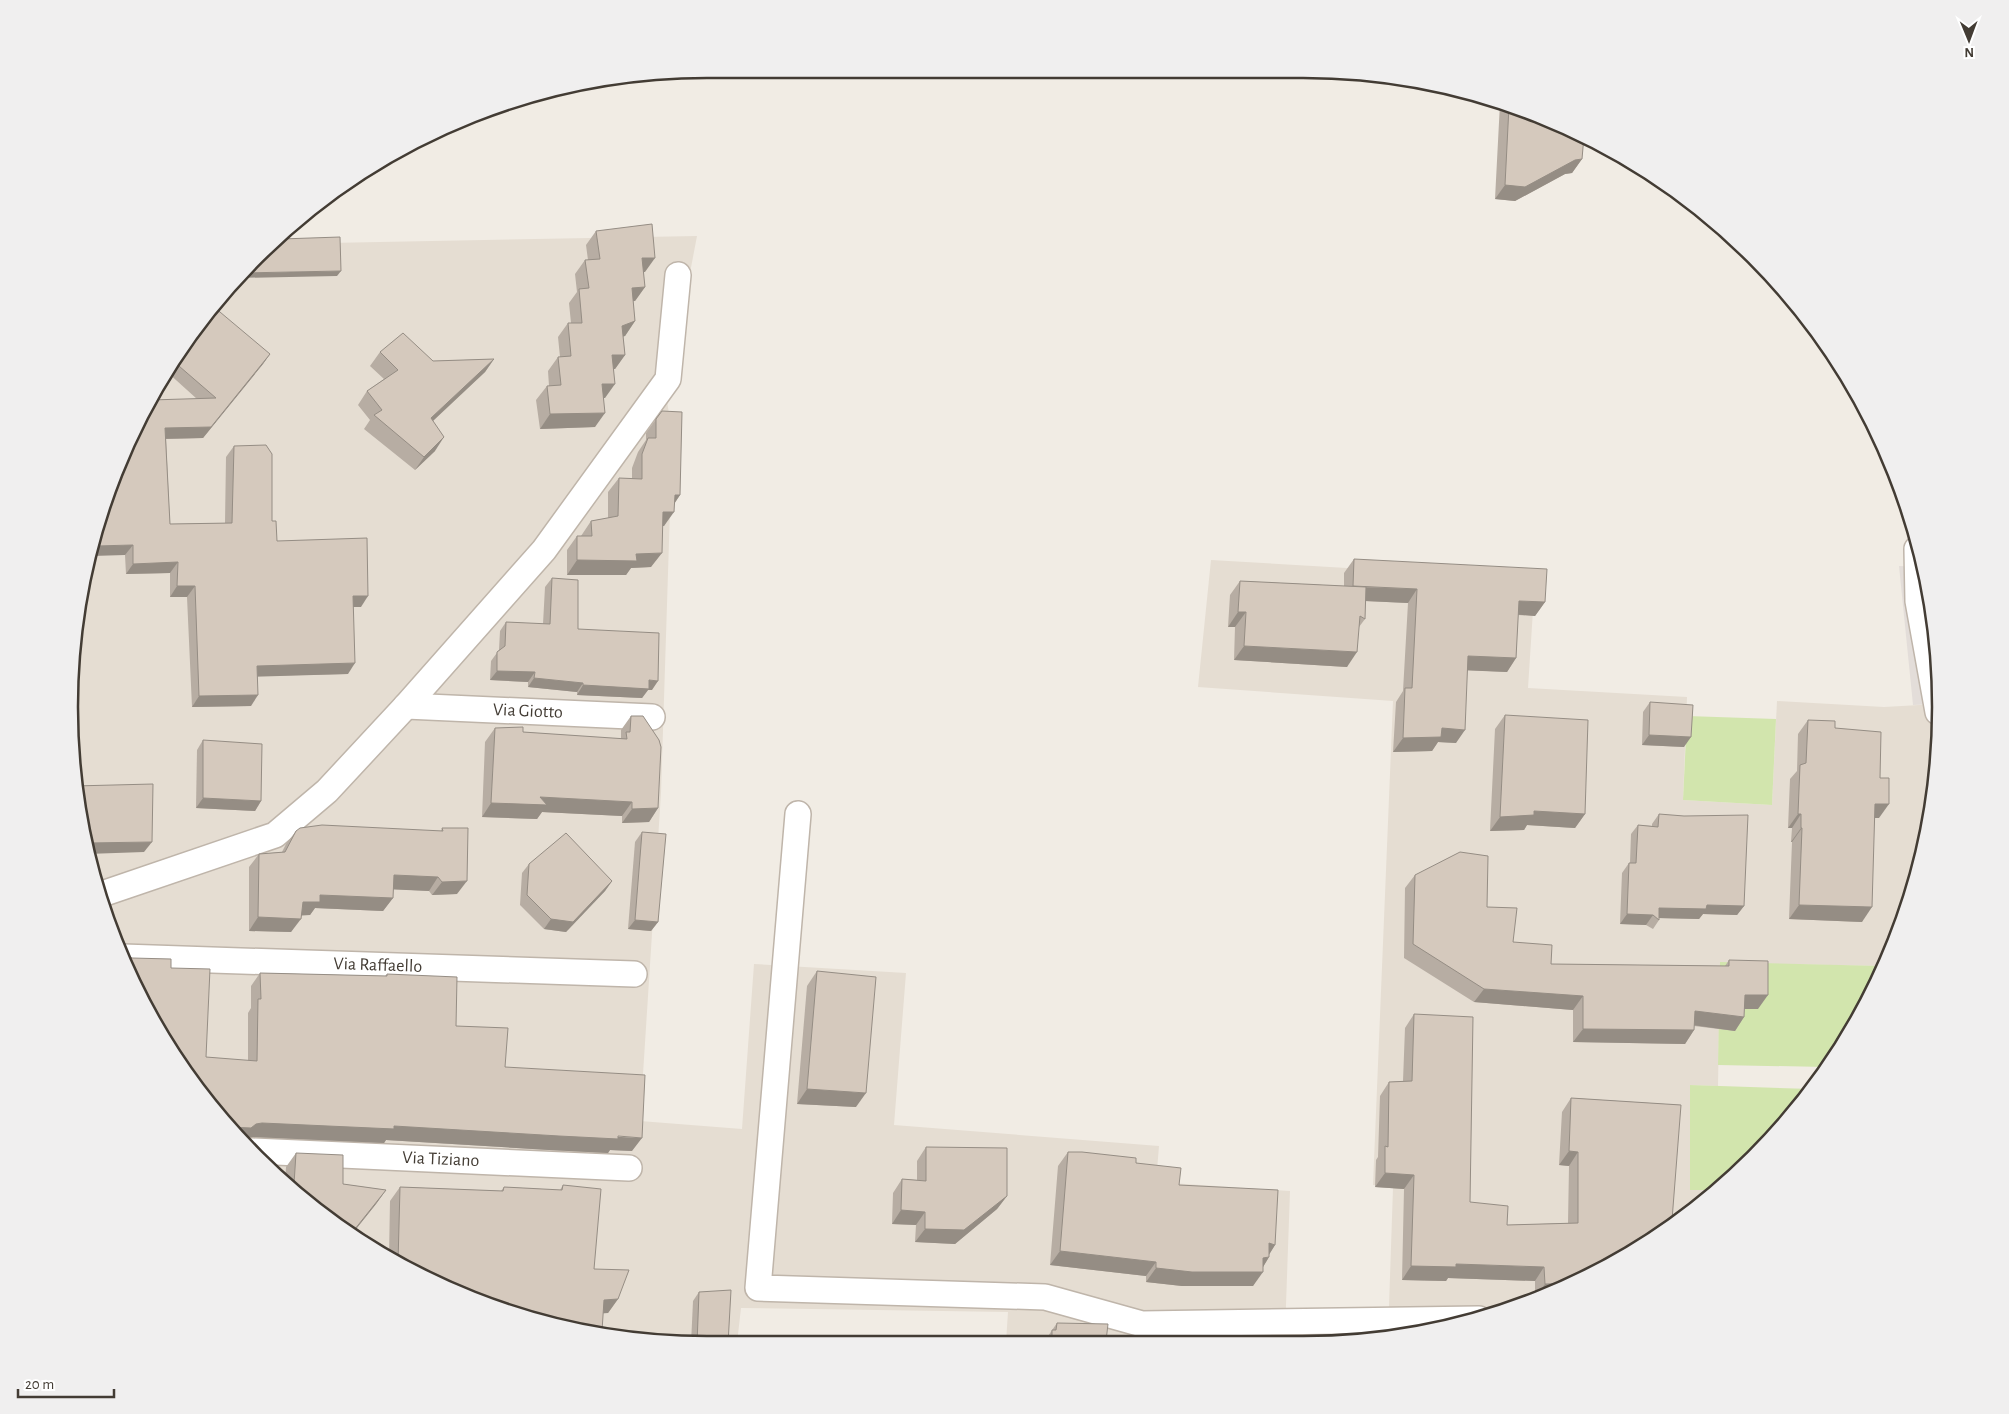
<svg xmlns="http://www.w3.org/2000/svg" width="2009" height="1414" font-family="'Alegreya Sans',sans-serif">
	<rect width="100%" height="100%" fill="#f1ece4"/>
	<g fill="#e5ddd2">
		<path d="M 697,236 L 685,299 L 662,366 L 669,414 L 670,510 L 661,793 L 640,1121 L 742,1129 L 754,964 L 906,973 L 894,1125 L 1159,1146 L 1156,1182 L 1290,1191 L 1285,1333 L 1141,1335 L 1140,1341 L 1006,1342 L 1008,1312 L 741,1308 L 737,1343 L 666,1344 L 542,1324 L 425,1280 L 319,1214 L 227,1128 L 134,989 L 91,872 L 74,791 L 74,624 L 117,462 L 176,353 L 227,286 L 276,244 Z"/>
		<path d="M 1211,560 L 1535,579 L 1528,688 L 1687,697 L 1683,800 L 1772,805 L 1777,701 L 1884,707 L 1937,704 L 1939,748 L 1919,872 L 1883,966 L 1720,963 L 1718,1086 L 1690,1085 L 1690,1190 L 1718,1190 L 1584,1280 L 1467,1323 L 1403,1336 L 1388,1336 L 1393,1188 L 1373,1185 L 1393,701 L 1198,687 Z"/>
	</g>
	<path fill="#e3ddd9" d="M 1899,566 L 1922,567 L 1935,623 L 1937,704 L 1913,705 Z"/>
	<g fill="#d2e5ad">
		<path d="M 1687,716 L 1776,719 L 1772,805 L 1683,800 Z"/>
		<path d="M 1720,962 L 1883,966 L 1875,989 L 1826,1067 L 1718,1065 Z"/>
		<path d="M 1690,1085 L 1812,1089 L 1723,1187 L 1718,1190 L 1690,1190 Z"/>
	</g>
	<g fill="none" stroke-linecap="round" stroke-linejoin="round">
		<g stroke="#bfb5aa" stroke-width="28">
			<g id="minor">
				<path d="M 1917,549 L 1918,601 L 1938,712"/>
				<path id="s1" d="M 406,706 L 652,717"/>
				<path d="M 798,814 L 758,1288 L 1045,1297 L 1142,1324 L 1479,1319"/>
				<path d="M 99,895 L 275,835 L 327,791 L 406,706 L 544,550 L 668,379 L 678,275"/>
				<path id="s2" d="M 123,957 L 634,974"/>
				<path id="s3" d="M 252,1151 L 629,1168"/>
			</g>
		</g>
		<use href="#minor" stroke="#fff" stroke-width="25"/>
	</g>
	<g fill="#b7ada3">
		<path d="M 1500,103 L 1546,117 L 1582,159 L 1572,173 L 1565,174 L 1515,201 L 1495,199 Z"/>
		<path d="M 596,231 L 645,272 L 643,272 L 645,287 L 635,301 L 633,301 L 635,321 L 625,336 L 623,336 L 625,355 L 615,369 L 613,369 L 605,398 L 603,398 L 595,427 L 540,429 L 536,400 L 547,386 L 549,386 L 548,371 L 558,357 L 560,357 L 558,337 L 568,323 L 571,323 L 569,303 L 577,292 L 575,274 L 585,260 L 588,260 L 586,245 Z"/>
		<path d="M 380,352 L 433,361 L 494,359 L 485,372 L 433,421 L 435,451 L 415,470 L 364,429 L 370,420 L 358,405 L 367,391 L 384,379 L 370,366 Z"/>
		<path d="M 176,353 L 270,354 L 263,364 L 203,438 L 166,439 L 170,524 L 225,523 L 226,457 L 234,446 L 272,521 L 277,541 L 361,607 L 353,607 L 348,674 L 257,676 L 251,706 L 192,707 L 187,597 L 170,597 L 170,573 L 126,574 L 125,555 L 117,462 L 197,399 L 166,371 Z"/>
		<path d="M 662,411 L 680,495 L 674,504 L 664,526 L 662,526 L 651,567 L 631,568 L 626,575 L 567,575 L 567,550 L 577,536 L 581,536 L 591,521 L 608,518 L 608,492 L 619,478 L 632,479 L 632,468 L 638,452 L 646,440 L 646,433 Z"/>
		<path d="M 1354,559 L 1545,602 L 1535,616 L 1518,615 L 1516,658 L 1507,672 L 1467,670 L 1456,743 L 1438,742 L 1432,751 L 1393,752 L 1396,702 L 1403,691 L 1408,603 L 1365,601 L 1365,619 L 1359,627 L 1347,667 L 1234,660 L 1235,627 L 1228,627 L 1230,595 L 1240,581 L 1344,586 L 1344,573 Z"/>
		<path d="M 552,578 L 578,629 L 652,690 L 648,690 L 642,698 L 577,695 L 577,692 L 528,687 L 528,682 L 490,680 L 491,661 L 499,650 L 500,631 L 506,622 L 543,624 L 545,587 Z"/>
		<path d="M 1650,702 L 1684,747 L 1642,745 L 1643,712 Z"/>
		<path d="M 1505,715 L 1585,814 L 1575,828 L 1527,825 L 1524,830 L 1490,831 L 1495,729 Z"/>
		<path d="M 631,716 L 658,808 L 649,822 L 622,823 L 622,816 L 542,812 L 537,819 L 482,817 L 485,742 L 495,728 L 523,732 L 621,739 L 621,730 Z"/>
		<path d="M 1808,720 L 1835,728 L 1879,818 L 1875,818 L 1862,922 L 1789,919 L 1792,842 L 1791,842 L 1792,828 L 1788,828 L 1790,779 L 1797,771 L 1798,734 Z"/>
		<path d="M 203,740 L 261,801 L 255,811 L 196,808 L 197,750 Z"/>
		<path d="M 1659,814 L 1744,906 L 1737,915 L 1703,914 L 1699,919 L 1659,918 L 1659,920 L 1653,929 L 1646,925 L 1620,924 L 1622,873 L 1629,863 L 1630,863 L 1631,834 L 1638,825 L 1652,826 L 1652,824 Z"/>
		<path d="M 442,828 L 457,894 L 432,895 L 429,891 L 393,889 L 393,898 L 383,911 L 315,908 L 310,915 L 301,915 L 291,932 L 249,931 L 249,867 L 259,854 L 282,852 L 286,844 L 296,831 L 441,831 Z"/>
		<path d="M 642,832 L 658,922 L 651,931 L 628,929 L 635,842 Z"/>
		<path d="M 529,864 L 612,881 L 605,891 L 566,932 L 544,929 L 520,905 L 522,873 Z"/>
		<path d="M 1415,875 L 1487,907 L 1513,942 L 1551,964 L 1725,966 L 1729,960 L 1758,1009 L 1744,1009 L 1744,1017 L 1735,1031 L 1694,1026 L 1694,1030 L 1685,1044 L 1573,1042 L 1573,1010 L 1474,1002 L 1404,958 L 1405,888 Z"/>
		<path d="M 123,953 L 132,958 L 171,968 L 206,1057 L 248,1061 L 248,1013 L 251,1008 L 251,986 L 260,973 L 385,976 L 387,974 L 456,1026 L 505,1067 L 632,1151 L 610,1150 L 608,1153 L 549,1150 L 386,1140 L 384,1143 L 253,1137 L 246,1138 L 242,1142 L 227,1128 L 134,989 L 122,955 Z"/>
		<path d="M 817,971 L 856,1107 L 797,1104 L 807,986 Z"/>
		<path d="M 1414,1014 L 1470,1202 L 1507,1225 L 1568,1223 L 1569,1166 L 1559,1165 L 1562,1112 L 1571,1098 L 1681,1105 L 1535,1298 L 1535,1281 L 1448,1278 L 1446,1281 L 1402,1280 L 1404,1189 L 1375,1187 L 1376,1160 L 1378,1157 L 1380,1096 L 1389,1082 L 1403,1081 L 1405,1028 Z"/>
		<path d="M 926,1147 L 1007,1196 L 997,1209 L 955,1244 L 915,1242 L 916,1225 L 892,1224 L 893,1193 L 902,1179 L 917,1180 L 917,1161 Z"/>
		<path d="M 1068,1152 L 1136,1163 L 1179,1185 L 1275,1245 L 1269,1254 L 1269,1257 L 1263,1267 L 1253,1286 L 1182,1286 L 1146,1282 L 1146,1276 L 1050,1265 L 1058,1166 Z"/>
		<path d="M 296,1153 L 343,1184 L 386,1190 L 376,1204 L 352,1234 L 319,1214 L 285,1182 L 286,1167 Z"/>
		<path d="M 563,1185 L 594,1269 L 618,1299 L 608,1313 L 603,1313 L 425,1280 L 389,1257 L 390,1201 L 400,1187 L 501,1191 L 504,1187 L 560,1190 Z"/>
		<path d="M 699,1292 L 728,1344 L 691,1344 L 693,1301 Z"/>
		<path d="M 1057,1323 L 1106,1341 L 1044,1342 Z"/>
	</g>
	<g fill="#958d84">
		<path d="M 1582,159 L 1572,173 L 1565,174 L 1515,201 L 1495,199 L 1505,185 L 1575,160 Z"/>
		<path d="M 642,258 L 655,258 L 645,272 L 632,273 Z"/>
		<path d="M 341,271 L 337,276 L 236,278 L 242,273 Z"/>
		<path d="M 645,287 L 635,301 L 622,302 L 632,288 Z"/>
		<path d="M 635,321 L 625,336 L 612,341 L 622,326 Z"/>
		<path d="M 270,354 L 263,364 L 203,438 L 158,439 L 165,428 L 211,427 Z"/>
		<path d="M 612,355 L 625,355 L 615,369 L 602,370 Z"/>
		<path d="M 494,359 L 485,372 L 421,432 L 431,418 Z"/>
		<path d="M 602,384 L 615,384 L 605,398 L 592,398 Z"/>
		<path d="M 605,413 L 595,427 L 540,429 L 550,414 Z"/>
		<path d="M 444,437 L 435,451 L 415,470 L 424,457 Z"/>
		<path d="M 675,495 L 680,495 L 670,510 Z"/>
		<path d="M 663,512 L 674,512 L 664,526 L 653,527 Z"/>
		<path d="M 133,545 L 125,555 L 92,556 L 95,546 Z"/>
		<path d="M 662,553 L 651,567 L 631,568 L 626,575 L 567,575 L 577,560 L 636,554 Z"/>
		<path d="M 178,562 L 170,573 L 126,574 L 133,564 Z"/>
		<path d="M 177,586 L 195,586 L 187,597 L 170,597 Z"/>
		<path d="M 1353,587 L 1417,589 L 1408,603 L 1344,600 Z"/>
		<path d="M 353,596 L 368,596 L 361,607 L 345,607 Z"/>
		<path d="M 1519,601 L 1545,602 L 1535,616 L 1510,614 Z"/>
		<path d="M 1238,612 L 1246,612 L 1235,627 L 1228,627 Z"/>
		<path d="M 1244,646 L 1357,652 L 1347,667 L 1234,660 Z"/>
		<path d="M 1468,656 L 1516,658 L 1507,672 L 1458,670 Z"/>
		<path d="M 355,663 L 348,674 L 249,677 L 257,666 Z"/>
		<path d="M 497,671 L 535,672 L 528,682 L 490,680 Z"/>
		<path d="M 534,678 L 583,683 L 577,692 L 528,687 Z"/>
		<path d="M 649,680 L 658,681 L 652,690 L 648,690 L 642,698 L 577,695 L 583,685 Z"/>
		<path d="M 258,695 L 251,706 L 192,707 L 199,696 Z"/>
		<path d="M 1442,728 L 1465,730 L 1456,743 L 1438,742 L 1432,751 L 1393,752 L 1403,738 Z"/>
		<path d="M 1649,735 L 1691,737 L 1684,747 L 1642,745 Z"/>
		<path d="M 540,797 L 632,802 L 622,816 L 542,812 L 537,819 L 482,817 L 491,803 Z"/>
		<path d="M 203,798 L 261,801 L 255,811 L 196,808 Z"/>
		<path d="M 1875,804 L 1889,804 L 1879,818 L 1865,818 Z"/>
		<path d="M 658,808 L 649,822 L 622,823 L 632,809 Z"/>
		<path d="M 1534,811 L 1585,814 L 1575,828 L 1527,825 L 1524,830 L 1490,831 L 1500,817 Z"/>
		<path d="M 1798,814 L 1801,814 L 1792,828 L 1788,828 Z"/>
		<path d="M 1801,828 L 1802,828 L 1792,842 L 1791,842 Z"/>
		<path d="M 152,842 L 144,852 L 87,854 L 85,843 Z"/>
		<path d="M 394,875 L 438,877 L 429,891 L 384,889 Z"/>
		<path d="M 467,881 L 457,894 L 432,895 L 442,882 Z"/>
		<path d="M 612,881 L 605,891 L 566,932 L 544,929 L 551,919 Z"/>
		<path d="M 320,895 L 393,898 L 383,911 L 315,908 L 310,915 L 294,916 L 303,902 Z"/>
		<path d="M 1707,905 L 1744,906 L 1737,915 L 1703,914 L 1699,919 L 1657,918 L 1659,908 Z"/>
		<path d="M 1799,905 L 1872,907 L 1862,922 L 1789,919 Z"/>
		<path d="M 1627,914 L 1653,915 L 1646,925 L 1620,924 Z"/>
		<path d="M 258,917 L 301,919 L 291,932 L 249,931 Z"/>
		<path d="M 635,920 L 658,922 L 651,931 L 628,929 Z"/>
		<path d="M 1484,989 L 1583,996 L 1573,1010 L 1474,1002 Z"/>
		<path d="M 1745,995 L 1768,995 L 1758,1009 L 1735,1009 Z"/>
		<path d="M 1695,1011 L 1744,1017 L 1735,1031 L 1685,1024 Z"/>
		<path d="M 1583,1029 L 1694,1030 L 1685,1044 L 1573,1042 Z"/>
		<path d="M 807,1089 L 866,1093 L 856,1107 L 797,1104 Z"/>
		<path d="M 262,1123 L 394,1126 L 642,1138 L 632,1151 L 610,1150 L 608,1153 L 549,1150 L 386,1140 L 384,1143 L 253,1137 L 246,1138 L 242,1142 L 227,1127 L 256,1124 Z"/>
		<path d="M 1569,1151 L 1578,1152 L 1569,1166 L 1559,1165 Z"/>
		<path d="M 1385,1173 L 1414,1175 L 1404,1189 L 1375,1187 Z"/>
		<path d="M 386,1190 L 376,1204 L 352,1234 L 351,1234 Z"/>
		<path d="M 1007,1196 L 997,1209 L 955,1244 L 915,1242 L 925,1229 Z"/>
		<path d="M 901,1210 L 925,1212 L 916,1225 L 892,1224 Z"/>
		<path d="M 1269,1243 L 1275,1245 L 1267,1258 L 1269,1257 L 1260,1272 L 1263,1258 Z"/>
		<path d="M 1060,1251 L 1156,1262 L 1146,1276 L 1050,1265 Z"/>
		<path d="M 1456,1264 L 1544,1267 L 1535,1281 L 1448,1278 L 1446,1281 L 1402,1280 L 1411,1266 Z"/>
		<path d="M 1156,1268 L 1263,1272 L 1253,1286 L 1182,1286 L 1146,1282 Z"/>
		<path d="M 1575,1283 L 1535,1298 L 1545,1284 Z"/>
		<path d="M 618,1299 L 608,1313 L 594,1314 L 604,1300 Z"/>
	</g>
	<g fill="#d5c9bd" stroke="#958d84">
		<path d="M 1509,106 L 1546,117 L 1584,136 L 1582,159 L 1575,160 L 1525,187 L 1505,185 Z"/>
		<path d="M 652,224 L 655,258 L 642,258 L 645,287 L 632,288 L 635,321 L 622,326 L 625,355 L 612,355 L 615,384 L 602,384 L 605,413 L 550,414 L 547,386 L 561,385 L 558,357 L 571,356 L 568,323 L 582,323 L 579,289 L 589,288 L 585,260 L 600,259 L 596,231 Z"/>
		<path d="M 340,237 L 341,271 L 242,273 L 281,239 Z"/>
		<path d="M 211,307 L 214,307 L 270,354 L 211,427 L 165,428 L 170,524 L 232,523 L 234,446 L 266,445 L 272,454 L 272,521 L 276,521 L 277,541 L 367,538 L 368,596 L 353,596 L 355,663 L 257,666 L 258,695 L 199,696 L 195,586 L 177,586 L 178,562 L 133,564 L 133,545 L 95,546 L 117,462 L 151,400 L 216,398 L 172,360 L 176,353 Z"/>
		<path d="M 403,333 L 433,361 L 494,359 L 431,418 L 444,437 L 424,457 L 374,415 L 382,410 L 367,391 L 398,370 L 380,352 Z"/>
		<path d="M 662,411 L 682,412 L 680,495 L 675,495 L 674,512 L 663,512 L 662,553 L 636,554 L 637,561 L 577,560 L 577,536 L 592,536 L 591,521 L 618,516 L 619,478 L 642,479 L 642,454 L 648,438 L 656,438 L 656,419 Z"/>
		<path d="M 1354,559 L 1547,569 L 1545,602 L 1519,601 L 1516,658 L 1468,656 L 1465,730 L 1442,728 L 1441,737 L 1403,738 L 1405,688 L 1412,688 L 1417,589 L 1353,586 Z"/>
		<path d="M 552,578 L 578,580 L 578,629 L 659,633 L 658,681 L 649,680 L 649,689 L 583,685 L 583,683 L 534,678 L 535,672 L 497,671 L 497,652 L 505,646 L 506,622 L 550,624 Z"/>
		<path d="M 1240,581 L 1366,587 L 1365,619 L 1360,616 L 1357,652 L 1244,646 L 1246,612 L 1238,612 Z"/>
		<path d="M 1650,702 L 1693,705 L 1691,737 L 1649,735 Z"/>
		<path d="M 1505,715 L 1588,720 L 1585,814 L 1534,811 L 1534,815 L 1500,817 Z"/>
		<path d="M 631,716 L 643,716 L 659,740 L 661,747 L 658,808 L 632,809 L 632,802 L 540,797 L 547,805 L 491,803 L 495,728 L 523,727 L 523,732 L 627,739 L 626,732 L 630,732 Z"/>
		<path d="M 1808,720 L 1835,721 L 1835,728 L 1881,732 L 1880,778 L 1889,778 L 1889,804 L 1875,804 L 1872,907 L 1799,905 L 1802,828 L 1801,828 L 1801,814 L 1798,814 L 1800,765 L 1806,763 Z"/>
		<path d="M 203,740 L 262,744 L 261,801 L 203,798 Z"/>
		<path d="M 153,784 L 152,842 L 85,843 L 74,791 L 74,786 Z"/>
		<path d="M 1659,814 L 1684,816 L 1748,815 L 1744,906 L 1707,905 L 1706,909 L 1659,908 L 1659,920 L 1653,915 L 1627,914 L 1629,863 L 1636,863 L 1638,825 L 1658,827 Z"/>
		<path d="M 322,825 L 443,831 L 442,828 L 468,828 L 467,881 L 442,882 L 438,877 L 394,875 L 393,898 L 320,895 L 320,902 L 303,902 L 301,919 L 258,917 L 259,854 L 285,852 L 296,831 L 300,828 Z"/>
		<path d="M 642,832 L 666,834 L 658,922 L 635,920 Z"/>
		<path d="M 566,833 L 612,881 L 573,922 L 551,919 L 527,895 L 529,864 Z"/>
		<path d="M 1460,852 L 1488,856 L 1487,907 L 1517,908 L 1513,942 L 1552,945 L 1551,964 L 1729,966 L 1729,960 L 1768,961 L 1768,995 L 1745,995 L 1744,1017 L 1695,1011 L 1694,1030 L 1583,1029 L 1583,996 L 1484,989 L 1413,944 L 1415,875 Z"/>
		<path d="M 123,953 L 132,958 L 171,959 L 171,968 L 210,969 L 206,1057 L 257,1061 L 258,999 L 261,999 L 260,973 L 387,976 L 387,974 L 457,977 L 456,1026 L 508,1028 L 505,1067 L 645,1075 L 642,1138 L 618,1136 L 618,1139 L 559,1136 L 394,1126 L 394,1129 L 262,1123 L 256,1124 L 251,1128 L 227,1127 L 134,989 L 123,958 Z"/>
		<path d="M 817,971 L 876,977 L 866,1093 L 807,1089 Z"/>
		<path d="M 1414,1014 L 1473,1017 L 1470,1202 L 1508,1206 L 1507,1225 L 1578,1223 L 1578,1152 L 1569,1151 L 1571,1098 L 1681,1105 L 1672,1220 L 1673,1220 L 1584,1280 L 1575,1283 L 1545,1284 L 1544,1267 L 1456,1264 L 1456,1267 L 1411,1266 L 1414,1175 L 1385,1173 L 1385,1146 L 1388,1147 L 1389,1082 L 1412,1081 Z"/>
		<path d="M 926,1147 L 1007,1148 L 1007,1196 L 964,1230 L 925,1229 L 925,1212 L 901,1210 L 902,1179 L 926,1181 Z"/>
		<path d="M 1068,1152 L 1082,1152 L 1136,1158 L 1136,1163 L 1181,1168 L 1179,1185 L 1278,1190 L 1275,1245 L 1269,1243 L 1269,1257 L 1263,1258 L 1263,1272 L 1192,1272 L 1156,1268 L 1156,1262 L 1060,1251 Z"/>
		<path d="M 296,1153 L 343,1155 L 343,1184 L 386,1190 L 351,1234 L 319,1214 L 287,1184 L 294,1184 Z"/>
		<path d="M 563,1185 L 601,1189 L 594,1269 L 629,1270 L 618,1299 L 604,1300 L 602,1331 L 599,1331 L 599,1333 L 542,1324 L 425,1280 L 398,1263 L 400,1187 L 503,1191 L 504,1187 L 562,1190 Z"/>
		<path d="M 731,1290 L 728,1344 L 697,1344 L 699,1292 Z"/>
		<path d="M 1057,1323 L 1108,1324 L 1106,1341 L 1052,1342 L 1052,1330 L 1056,1330 Z"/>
	</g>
	<g text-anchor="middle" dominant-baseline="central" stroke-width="5" stroke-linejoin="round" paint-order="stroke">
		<g font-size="18" fill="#433c34" stroke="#fff">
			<text stroke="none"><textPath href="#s1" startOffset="122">Via Giotto</textPath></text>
			<text stroke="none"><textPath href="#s2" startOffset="255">Via Raffaello</textPath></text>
			<text stroke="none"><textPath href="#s3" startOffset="189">Via Tiziano</textPath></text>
		</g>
	</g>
	<path d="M0 0H2009V1414H0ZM707 78H1303A629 629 0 0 1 1932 707V707A629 629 0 0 1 1303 1336H707A629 629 0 0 1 78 707V707A629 629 0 0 1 707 78Z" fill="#f0efef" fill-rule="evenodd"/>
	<path fill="none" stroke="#433c34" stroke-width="2.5" d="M707 78H1303A629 629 0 0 1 1932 707V707A629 629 0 0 1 1303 1336H707A629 629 0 0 1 78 707V707A629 629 0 0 1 707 78Z"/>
	<g transform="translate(1969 40) rotate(179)" stroke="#ffffff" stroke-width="4" paint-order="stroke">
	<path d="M0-4L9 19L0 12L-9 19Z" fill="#433c34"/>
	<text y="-8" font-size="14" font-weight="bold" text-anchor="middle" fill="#433c34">N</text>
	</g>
	<path d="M18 1389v8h96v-8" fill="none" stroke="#433c34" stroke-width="2.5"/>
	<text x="25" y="1389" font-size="15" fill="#433c34" stroke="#ffffff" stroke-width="4" paint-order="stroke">20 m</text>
</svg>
